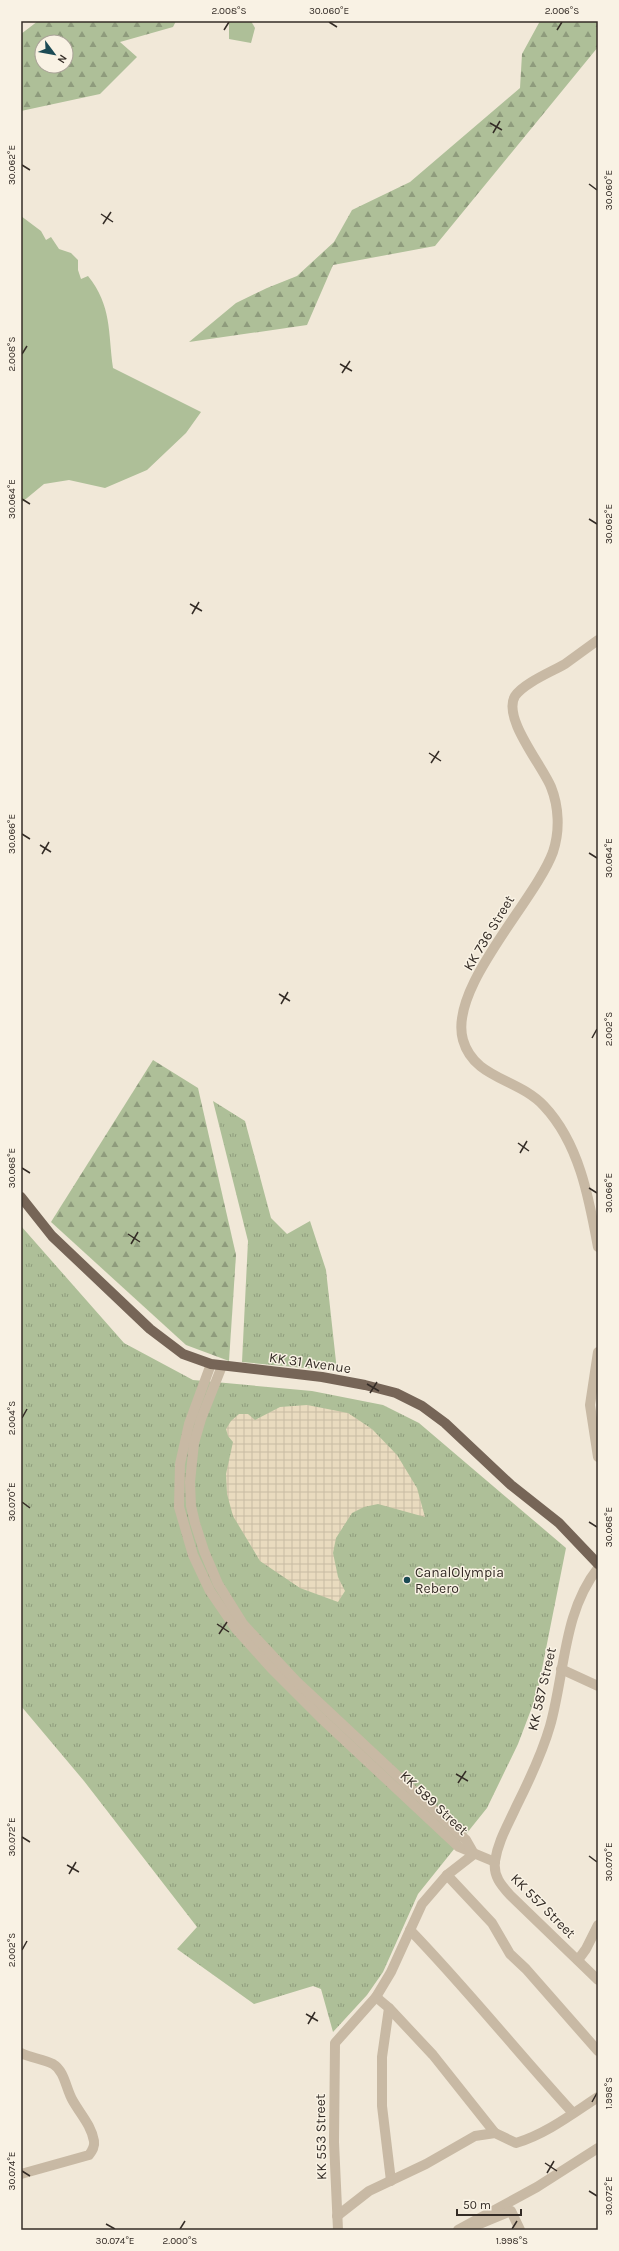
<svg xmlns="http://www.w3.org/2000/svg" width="619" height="2251" font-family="Karla,sans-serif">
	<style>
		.green { fill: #aebf98 }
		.forest { fill: url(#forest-firs); fill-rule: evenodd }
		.park { fill: url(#park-tufts) }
		.plaza { fill: url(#plaza-grid) }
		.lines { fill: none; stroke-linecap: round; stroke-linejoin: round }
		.minor { stroke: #c8b9a4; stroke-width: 10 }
		.major { stroke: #766557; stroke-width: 10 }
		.ticks { fill: none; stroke: #342c26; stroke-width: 1.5 }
		.poi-dot { fill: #1c4b55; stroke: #f9f2e4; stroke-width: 1.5 }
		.labels { text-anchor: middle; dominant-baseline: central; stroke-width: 3; stroke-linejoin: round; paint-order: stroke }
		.street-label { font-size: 14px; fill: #342c26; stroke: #f9f2e4 }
		.poi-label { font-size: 14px; fill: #342c26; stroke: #f9f2e4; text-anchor: start }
		.neatline { fill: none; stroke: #342c26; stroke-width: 1.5 }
		.ticks-label { font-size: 10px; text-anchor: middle; fill: #342c26 }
	</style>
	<defs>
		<pattern id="forest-firs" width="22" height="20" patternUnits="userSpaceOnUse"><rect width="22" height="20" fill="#aebf98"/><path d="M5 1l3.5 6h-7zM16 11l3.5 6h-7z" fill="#8e9b7c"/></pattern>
		<pattern id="park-tufts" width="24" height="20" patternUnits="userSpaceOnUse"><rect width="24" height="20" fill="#aebf98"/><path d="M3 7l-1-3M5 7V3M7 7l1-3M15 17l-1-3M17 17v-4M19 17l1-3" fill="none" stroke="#8e9b7c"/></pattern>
		<pattern id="plaza-grid" width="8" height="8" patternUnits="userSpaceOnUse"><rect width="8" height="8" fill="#e9dbbf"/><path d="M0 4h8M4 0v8" fill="none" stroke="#c8bca4"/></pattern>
	</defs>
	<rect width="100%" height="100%" fill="#f1e8d8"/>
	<g class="green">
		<path d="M229,21H251L255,28L251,43L229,39Z"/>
		<path d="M21,216L41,231L46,240L51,237L59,249L71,253L78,260V270L81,279L88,276C112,306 108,332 113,368L201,412L186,433L147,470L105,488L69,480L44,484L21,503Z"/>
	</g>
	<g class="forest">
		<path d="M38,21H176L173,27L120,42L137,57L100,94L21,111V34ZM42,42H66V66H42Z"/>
		<path d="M540,21H598V47L435,246L333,265L307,325L189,342L236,303L267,288L297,276L334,242L352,210L410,182L520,88L522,54Z"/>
		<path d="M153,1060L198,1088L236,1255L229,1361L186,1345L51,1222Z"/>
	</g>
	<g class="park">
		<path d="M213,1101L245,1121L271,1218L287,1234L310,1221L326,1270L337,1371L242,1362L248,1241Z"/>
		<path d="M21,1226L124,1343L193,1380L312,1391L383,1405L419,1423L566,1548L537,1694L518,1744L487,1808L418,1894L383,1972L367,1995L333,2032L321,1989L313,1986L254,2004L177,1949L197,1927L84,1781L21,1706Z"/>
	</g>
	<path class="plaza" d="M307,1405L348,1413L372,1429L397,1455L417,1488L425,1517L378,1504L364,1507L352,1513L336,1538L333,1553L338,1577L345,1591L338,1602L300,1588L260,1561L233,1516L227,1494L226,1474L233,1442L228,1436L226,1429L231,1421L239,1414H248L255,1420L280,1407Z"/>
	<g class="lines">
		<g class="minor">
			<path d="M598,640C587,648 576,656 565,664C551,672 524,683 515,696C502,718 542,765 551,787C559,807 560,831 553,852C535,901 448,988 463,1040C474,1079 518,1078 544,1106C579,1143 589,1198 598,1247"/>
			<path d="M598,1352L590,1405L598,1457"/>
			<path d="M211,1364L189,1424L180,1464L179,1507L193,1555L210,1591L236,1629L271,1668L321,1718L459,1847L495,1862"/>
			<path d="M222,1366L201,1419L194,1443L190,1482L191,1506L195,1523L204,1551L218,1584L243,1624L296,1681L466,1840L474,1854"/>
			<path d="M598,1568C563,1612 565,1673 550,1726C542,1754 529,1781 516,1807C508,1825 498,1841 495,1861C493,1876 501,1885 510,1895L598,1980"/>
			<path d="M561,1669L598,1686"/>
			<path d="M447,1875L492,1923L510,1954L526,1969L598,2051"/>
			<path d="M410,1930C467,1989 518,2053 573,2113"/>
			<path d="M578,1960L586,1949L598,1925"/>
			<path d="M376,1997L389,2008L382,2057V2106L391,2181"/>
			<path d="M389,2008L433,2055L495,2133"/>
			<path d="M21,2053C31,2058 43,2059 53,2064C65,2071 66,2090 73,2101C81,2115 91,2125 94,2141C95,2147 92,2151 89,2155L21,2174"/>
			<path d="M337,2216L369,2191L426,2164L475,2136L495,2133L516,2143C546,2134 572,2114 598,2097"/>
			<path d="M338,2230L334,2142L335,2043L376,1997L391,1972L422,1904L447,1875L474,1854"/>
			<path d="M458,2230L537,2187L598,2148"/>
			<path d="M474,2230L472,2227L511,2211L520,2230"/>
		</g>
		<path class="major" d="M21,1197L52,1236L150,1329L183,1354L211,1364L322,1377L365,1385L396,1393L422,1406L445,1423L511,1485L559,1523L598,1564"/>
	</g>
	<path class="ticks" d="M329,22L337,27M224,30L229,22M557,30L562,22M490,123L502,130M493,133L500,121M22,165L30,170M589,184L597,190M101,214L113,222M103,224L111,212M22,354L27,346M340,364L352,371M342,373L350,361M22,499L30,504M589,519L597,524M190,604L202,611M192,614L199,602M429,753L441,761M431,763L439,751M22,834L30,839M40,845L51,852M589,853L597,858M42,854L49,842M279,994L290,1001M281,1004L288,992M592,1038L597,1029M518,1143L529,1151M520,1153L527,1141M22,1168L30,1173M589,1188L597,1193M128,1234L140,1242M131,1244L138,1232M367,1384L379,1391M370,1393L377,1382M22,1418L27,1409M22,1502L30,1508M589,1522L597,1527M217,1624L229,1632M219,1634L227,1622M456,1774L468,1781M458,1783L466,1771M22,1837L30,1842M589,1856L597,1862M67,1865L79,1872M69,1874L76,1862M22,1950L27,1941M306,2014L318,2021M308,2024L315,2012M592,2102L597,2093M545,2163L557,2171M22,2171L30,2176M547,2173L554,2161M589,2191L597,2196M106,2224L115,2229M180,2229L185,2221M512,2229L517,2221"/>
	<circle class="poi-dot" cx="407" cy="1580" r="4"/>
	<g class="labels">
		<g class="street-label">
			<text transform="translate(489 933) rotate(-59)">KK 736 Street</text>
			<text transform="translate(310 1363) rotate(8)">KK 31 Avenue</text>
			<text transform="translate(542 1689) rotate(-77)">KK 587 Street</text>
			<text transform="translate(434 1803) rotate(43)">KK 589 Street</text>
			<text transform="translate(543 1906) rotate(45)">KK 557 Street</text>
			<text transform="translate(321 2137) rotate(-91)">KK 553 Street</text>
		</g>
		<g class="poi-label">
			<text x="415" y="1572">CanalOlympia<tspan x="415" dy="16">Rebero</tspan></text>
		</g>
	</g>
	<rect width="619" height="2251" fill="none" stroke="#f9f2e4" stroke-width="44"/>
	<g transform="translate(54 54) rotate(122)"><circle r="19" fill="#f9f2e4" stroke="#aaa398"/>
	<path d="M0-3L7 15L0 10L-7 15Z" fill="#1c4b55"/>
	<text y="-6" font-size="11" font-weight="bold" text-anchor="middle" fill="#342c26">N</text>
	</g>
	<path d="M457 2209v6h64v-6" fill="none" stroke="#342c26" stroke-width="2"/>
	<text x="463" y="2209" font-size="12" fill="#342c26" stroke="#f9f2e4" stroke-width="3" paint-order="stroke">50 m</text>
	<rect x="22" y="22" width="575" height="2207" class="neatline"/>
	<g class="ticks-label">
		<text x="229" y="14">2.008°S</text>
		<text x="329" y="14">30.060°E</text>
		<text x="562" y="14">2.006°S</text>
		<text transform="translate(11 165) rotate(-90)" y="4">30.062°E</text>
		<text transform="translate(608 190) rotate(-90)" y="4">30.060°E</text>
		<text transform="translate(11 354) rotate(-90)" y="4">2.008°S</text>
		<text transform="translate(11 499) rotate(-90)" y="4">30.064°E</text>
		<text transform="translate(608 524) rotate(-90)" y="4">30.062°E</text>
		<text transform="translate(11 834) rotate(-90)" y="4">30.066°E</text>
		<text transform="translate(608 858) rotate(-90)" y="4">30.064°E</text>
		<text transform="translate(608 1029) rotate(-90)" y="4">2.002°S</text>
		<text transform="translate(11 1168) rotate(-90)" y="4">30.068°E</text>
		<text transform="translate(608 1193) rotate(-90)" y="4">30.066°E</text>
		<text transform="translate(11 1418) rotate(-90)" y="4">2.004°S</text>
		<text transform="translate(11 1502) rotate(-90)" y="4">30.070°E</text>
		<text transform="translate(608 1527) rotate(-90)" y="4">30.068°E</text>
		<text transform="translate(11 1837) rotate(-90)" y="4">30.072°E</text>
		<text transform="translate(608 1862) rotate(-90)" y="4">30.070°E</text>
		<text transform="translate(11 1950) rotate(-90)" y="4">2.002°S</text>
		<text transform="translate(608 2093) rotate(-90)" y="4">1.998°S</text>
		<text transform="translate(11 2171) rotate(-90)" y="4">30.074°E</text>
		<text transform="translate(608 2196) rotate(-90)" y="4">30.072°E</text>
		<text x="115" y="2244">30.074°E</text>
		<text x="180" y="2244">2.000°S</text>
		<text x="512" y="2244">1.998°S</text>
	</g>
</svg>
